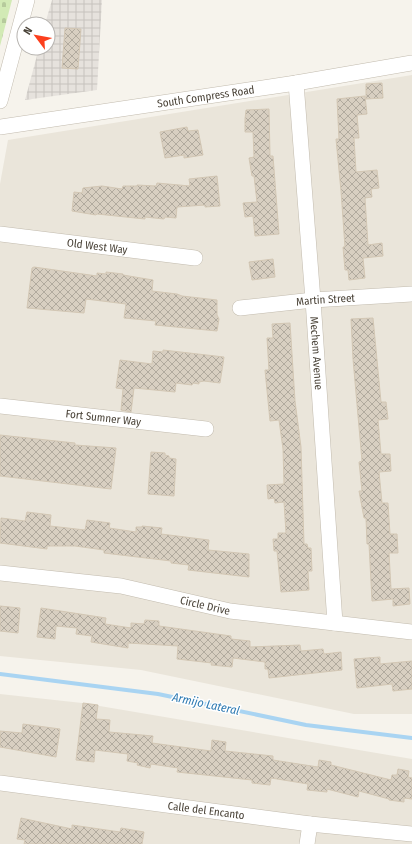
<svg xmlns="http://www.w3.org/2000/svg" width="412" height="844" font-family="'Fira Sans Condensed',sans-serif">
	<style>
		.residential { fill: #eae5da }
		.industrial { fill: url(#industrial-grid) }
		.cemetery { fill: url(#cemetery-stones) }
		.lines { fill: none; stroke-linecap: round; stroke-linejoin: round }
		.stream { stroke: #a9d4f2; stroke-width: 4 }
		.building { fill: url(#building-cross-hatch); stroke: #d3c7b4 }
		.minor-casing { stroke: #c2bbae; stroke-width: 16 }
		.minor { stroke: #fff; stroke-width: 15 }
		.labels { text-anchor: middle; dominant-baseline: central; stroke-width: 3; stroke-linejoin: round; paint-order: stroke }
		.street-label { font-size: 11px; fill: #4b4439; stroke: #fff }
		.water-label { font-size: 12px; font-style: italic; fill: #2e7ab2; stroke: #fff }
	</style>
	<defs>
		<pattern id="industrial-grid" width="8" height="8" patternUnits="userSpaceOnUse"><rect width="8" height="8" fill="#e6e2dd"/><path d="M0 4h8M4 0v8" fill="none" stroke="#c7c3be"/></pattern>
		<pattern id="cemetery-stones" width="16" height="16" patternUnits="userSpaceOnUse"><rect width="16" height="16" fill="#d2eab5"/><path d="M2 7V4a2 2 0 0 1 4 0v3zM10 15v-3a2 2 0 0 1 4 0v3z" fill="#b6ca9c"/></pattern>
		<pattern id="building-cross-hatch" width="8" height="8" patternUnits="userSpaceOnUse"><rect width="8" height="8" fill="#d8cfc1"/><path d="M0 0l8 8M0 8l8-8" fill="none" stroke="#b1aa9e"/></pattern>
	</defs>
	<rect width="100%" height="100%" fill="#f6f3ec"/>
	<g class="residential">
		<path d="M412,75V714H354L141,670L0,656V184L8,140Z"/>
		<path d="M0,694L82,703L412,759V844H0Z"/>
	</g>
	<path class="industrial" d="M52,0H102L97,90L25,100L39,48H48V24H45Z"/>
	<path class="cemetery" d="M0,0H12L0,46Z"/>
	<g class="lines">
		<path class="stream" d="M0,674L158,694L306,725L412,738"/>
	</g>
	<g class="building">
		<path d="M65,28L81,29L78,69L62,68Z"/>
		<path d="M382,83L383,98L366,99V84Z"/>
		<path d="M365,96L367,114L357,115L359,138H354L356,172L377,170L379,188L371,189L372,197L365,198L368,245L382,243L383,256L363,258L365,278L349,280L348,270H345L343,247H345L341,191L336,139H339L337,99Z"/>
		<path d="M269,109L270,156H273L279,234L255,236L253,216L245,217L243,203L257,202L254,176H252L249,158L254,157L253,132H245V119L246,110Z"/>
		<path d="M187,127L188,131L198,130L203,155L184,158V155L165,158L160,132Z"/>
		<path d="M217,176L220,206L205,207V205L177,207L176,218L165,217L164,219L145,217V219L97,214L96,215L72,211L74,192L82,193L83,188L102,186L122,189L123,186H137V185L156,186L157,183L190,186L189,179Z"/>
		<path d="M273,259L275,277L252,280L249,262Z"/>
		<path d="M34,267L97,276V273L106,274V272L123,274V275L153,280L152,291L177,294L182,296L217,300V315L219,319L217,331L155,325L156,321L124,318L126,304L86,299L84,313L27,308L32,268Z"/>
		<path d="M373,318L381,402H386L388,419L378,420L381,454H390L391,471L379,472L382,503H388L390,534H397L398,553H389L391,589L409,588L410,604L393,606V599L372,601L369,544H367L366,518H364L359,491H362L359,462L362,461L353,359L351,319Z"/>
		<path d="M290,323L295,401L301,447L304,544H307L308,548H311L312,571H308L309,590L281,592L277,551H274L273,539H278V533H286L284,502L275,503L274,498L268,499L267,485L284,484L283,449L279,420L270,421L265,370H269L267,338H273L272,324Z"/>
		<path d="M163,350L224,357L220,383L204,381L199,382V384L193,383L192,385L176,383L175,392L134,388L131,412L121,410L123,389L116,388L120,360L152,364L153,351L163,352Z"/>
		<path d="M0,435L75,443V445L116,448L111,489L0,476Z"/>
		<path d="M151,452L165,453V455L169,456V458L176,459L174,496L148,494Z"/>
		<path d="M27,512L51,515L50,526L85,530L87,520L110,523L109,528L136,532V527H142V526L162,528L161,534L209,540L208,550L249,554V577L188,570L189,565L171,563V561L104,553V550L75,546H47V549L0,543L1,518L25,521Z"/>
		<path d="M0,606L20,608L18,633L0,631Z"/>
		<path d="M41,608L106,618L105,624L131,628V623L144,624L145,620L159,621V626L231,636V639L250,641V647L300,645L301,651L323,649L324,654L341,652L342,670L269,678L268,669H265V662L233,658L232,667L211,665L212,663L177,659L178,646L128,643V648L91,642L92,636L76,634L77,628L56,626L55,639L37,637Z"/>
		<path d="M380,657V664L412,661V689L393,691L392,684L357,688L354,659Z"/>
		<path d="M83,703L98,705L96,719L110,720L109,732L153,736L152,743L211,751L212,740L226,742L225,751L273,756V760L318,767L319,760L331,762V765L391,780L392,775H397L398,769L409,771L408,777L412,778V799L404,798V802L389,800V799L359,791L358,797L327,789V792L307,790L308,784L271,778L270,785L252,783V780L177,772L178,768L151,764L150,768L137,765L138,763L127,761L128,754L95,750L94,762L76,760Z"/>
		<path d="M23,724L60,729L56,757L0,747V731L22,733Z"/>
		<path d="M21,818L72,829V825L120,832L121,828L144,832L142,844H24L25,840L17,839Z"/>
	</g>
	<g class="lines">
		<g class="minor-casing">
			<g id="minor">
				<path id="s1" d="M296,83L313,300L335,623"/>
				<path d="M0,101L27,0"/>
				<path id="s2" d="M0,127L296,83L412,63"/>
				<path id="s3" d="M0,234L195,258"/>
				<path id="s4" d="M240,308L313,300L412,294"/>
				<path id="s5" d="M0,406L206,429"/>
				<path id="s6" d="M0,573L121,586L230,611L412,632"/>
				<path id="s7" d="M0,783L310,824L412,834"/>
				<path d="M307,844L310,824"/>
			</g>
		</g>
		<use href="#minor" class="minor"/>
	</g>
	<g class="labels">
		<g class="street-label">
			<text stroke="none"><textPath href="#s2" startOffset="208">South Compress Road</textPath></text>
			<text stroke="none"><textPath href="#s3" startOffset="98">Old West Way</textPath></text>
			<text stroke="none"><textPath href="#s4" startOffset="86">Martin Street</textPath></text>
			<text stroke="none"><textPath href="#s1" startOffset="271">Mechem Avenue</textPath></text>
			<text stroke="none"><textPath href="#s5" startOffset="104">Fort Sumner Way</textPath></text>
			<text stroke="none"><textPath href="#s6" startOffset="208">Circle Drive</textPath></text>
			<text stroke="none"><textPath href="#s7" startOffset="208">Calle del Encanto</textPath></text>
		</g>
		<g class="water-label">
			<text transform="translate(206 704) rotate(12)">Armijo Lateral</text>
		</g>
	</g>
	<g transform="translate(36 36) rotate(302)"><circle r="19" fill="#ffffff" stroke="#b7b4b0"/>
	<path d="M0-3L7 15L0 10L-7 15Z" fill="#fc3f1d"/>
	<text y="-6" font-size="11" font-weight="bold" text-anchor="middle" fill="#4b4439">N</text>
	</g>
</svg>
